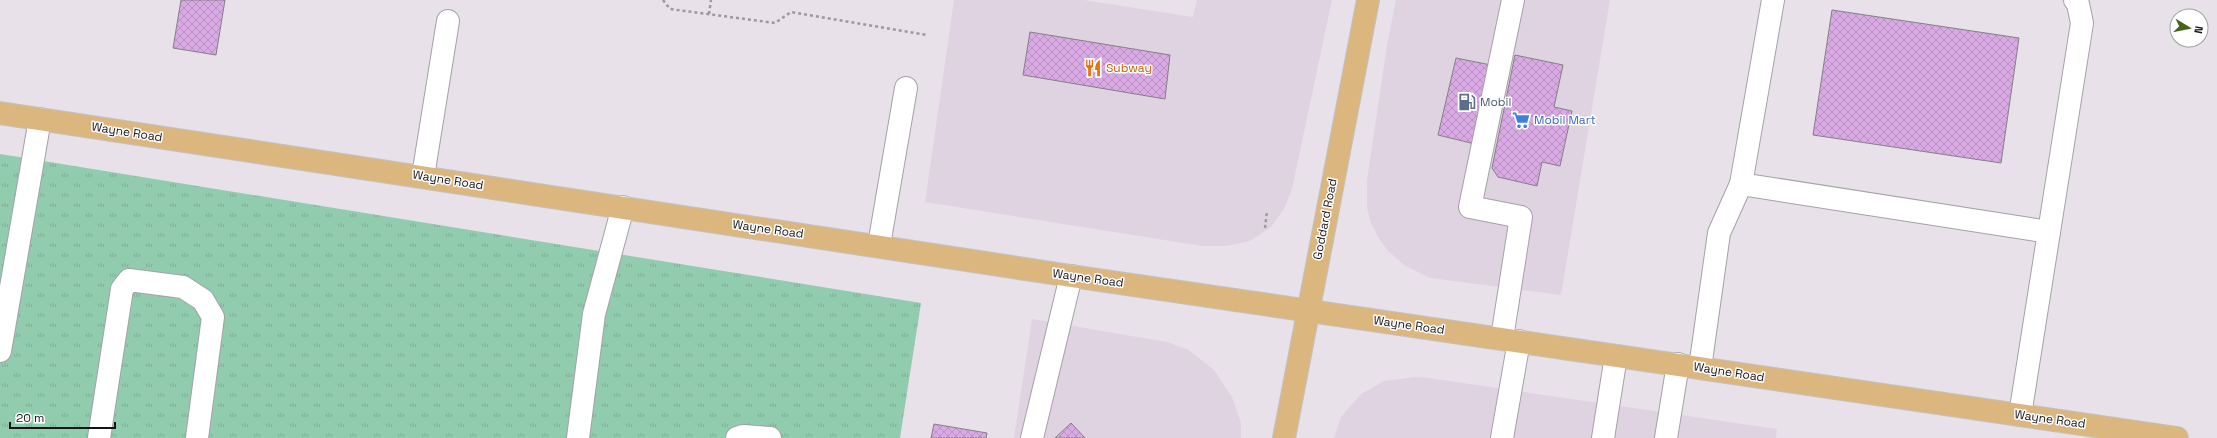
<svg xmlns="http://www.w3.org/2000/svg" width="2217" height="438" font-family="'Space Grotesk',sans-serif">
	<style>
		.built { fill: #dfd3e2 }
		.grass { fill: url(#grass-tufts) }
		.building { fill: url(#building-cross-hatch); stroke: #857f87 }
		.lines { fill: none; stroke-linecap: round; stroke-linejoin: round }
		.minor-casing { stroke: #a6a0a8; stroke-width: 24 }
		.major-casing { stroke: #c2c2c2; stroke-width: 24 }
		.path { stroke: #9d989f; stroke-width: 2.5; stroke-dasharray: 3 3; stroke-linecap: butt }
		.minor { stroke: #fff; stroke-width: 22 }
		.major { stroke: #dbb77f; stroke-width: 22 }
		.labels { text-anchor: middle; dominant-baseline: central; stroke-width: 3; stroke-linejoin: round; paint-order: stroke }
		.food-label { font-size: 12px; fill: #c56008; stroke: #fff; text-anchor: start }
		.service-label { font-size: 12px; fill: #4e5e75; stroke: #fff; text-anchor: start }
		.shop-label { font-size: 12px; fill: #366cbe; stroke: #fff; text-anchor: start }
		.street-label { font-size: 12px; fill: #151316; stroke: #fff }
	</style>
	<defs>
		<pattern id="grass-tufts" width="24" height="20" patternUnits="userSpaceOnUse"><rect width="24" height="20" fill="#92ccae"/><path d="M3 7l-1-3M5 7V3M7 7l1-3M15 17l-1-3M17 17v-4M19 17l1-3" fill="none" stroke="#7dae95"/></pattern>
		<pattern id="building-cross-hatch" width="8" height="8" patternUnits="userSpaceOnUse"><rect width="8" height="8" fill="#d9a9e4"/><path d="M0 0l8 8M0 8l8-8" fill="none" stroke="#b991c3"/></pattern>
	</defs>
	<rect width="100%" height="100%" fill="#e8e1ea"/>
	<g class="built">
		<path d="M954,0H1084L1193,17L1197,0H1332L1292,189L1284,209L1271,227L1250,241L1227,246H1202L925,202Z"/>
		<path d="M1396,0H1610L1561,295L1430,278L1404,265L1387,250L1378,237L1371,223L1367,208V180L1387,45Z"/>
		<path d="M1032,319L1167,342L1189,350L1214,370L1232,397L1241,423V438H1014Z"/>
		<path d="M1415,377L1429,378L1777,429L1776,438H1334L1341,417L1361,394L1384,381Z"/>
	</g>
	<path class="grass" d="M0,154L921,303L900,438H0Z"/>
	<g class="building">
		<path d="M181,0H225L216,55L173,48Z"/>
		<path d="M1832,10L2019,38L2001,163L1813,135Z"/>
		<path d="M1030,32L1170,55L1165,99L1023,75Z"/>
		<path d="M1515,55L1563,65L1554,107L1572,111L1560,166L1542,162L1537,186L1498,177L1492,168Z"/>
		<path d="M1456,58L1496,66L1479,145L1438,135Z"/>
		<path d="M1071,423L1085,438H1055Z"/>
		<path d="M934,424L987,433L986,438H931Z"/>
	</g>
	<g class="lines">
		<g class="minor-casing">
			<g id="minor">
				<path d="M423,176L448,21"/>
				<path d="M1741,184L2049,232L2020,415"/>
				<path d="M2049,232L2082,23L2078,4L2075,0"/>
				<path d="M879,245L906,88"/>
				<path d="M1502,338L1521,217L1470,207L1513,0"/>
				<path d="M0,351L40,119"/>
				<path d="M1700,368L1719,233L1741,184L1773,0"/>
				<path d="M99,438L122,289L129,280L183,287L203,300L213,317L197,438"/>
				<path d="M578,438L594,314L623,207"/>
				<path d="M737,438L743,436L770,438"/>
				<path d="M1032,438L1071,276"/>
				<path d="M1502,438L1519,341"/>
				<path d="M1603,438L1616,356"/>
				<path d="M1666,438L1678,364"/>
			</g>
		</g>
		<g class="major-casing">
			<g id="major">
				<path d="M0,113L1071,276L2177,438"/>
				<path d="M1284,438L1368,0"/>
			</g>
		</g>
		<g class="path">
			<path d="M663,0L670,9L775,23L791,12L927,35"/>
			<path d="M709,14L711,0"/>
			<path d="M1265,228L1267,211"/>
		</g>
		<use href="#minor" class="minor"/>
		<use href="#major" class="major"/>
	</g>
	<defs>
		<g id="restaurant-bare" transform="scale(1.38)"><path d="M-5-6h1v4h1v-4h1v4h1v-4h1v5L-1.5 .5V6h-2V.5L-5-1ZM5-6V6H3V1.5H1.5Q1.5-4 5-6Z" fill="#e8710a" stroke="#fff" stroke-width="2.5" paint-order="stroke"/></g>
		<g id="fuel-bare" transform="scale(1.38)"><path d="M-5.5-6h7V0h2V4h1.3V-2.5L3-4.5l.8-.8L6-3V5H2.5V1h-1V6h-7ZM-4.2-4.7v3.2H.2V-4.7Z" fill="#5c6f8a" stroke="#fff" stroke-width="2.5" paint-order="stroke"/></g>
		<g id="supermarket-bare" transform="scale(1.38)"><path d="M-6-5.5h2.5l.6 2H6L4.5 2H-2.5L-4.4-4H-6ZM-1.5 3.2a1.3 1.3 0 1 0 .1 0ZM3 3.2a1.3 1.3 0 1 0 .1 0Z" fill="#3f7fe0" stroke="#fff" stroke-width="2.5" paint-order="stroke"/></g>
	</defs>
	<g fill-rule="evenodd">
		<use href="#restaurant-bare" x="1093" y="68"/>
		<use href="#fuel-bare" x="1467" y="102"/>
		<use href="#supermarket-bare" x="1521" y="120"/>
	</g>
	<g class="labels">
		<g class="food-label">
			<text x="1106" y="68">Subway</text>
		</g>
		<g class="service-label">
			<text x="1480" y="102">Mobil</text>
		</g>
		<g class="shop-label">
			<text x="1534" y="120">Mobil Mart</text>
		</g>
		<g class="street-label">
			<text transform="translate(127 132) rotate(9)">Wayne Road</text>
			<text transform="translate(448 180) rotate(9)">Wayne Road</text>
			<text transform="translate(1325 219) rotate(-79)">Goddard Road</text>
			<text transform="translate(768 229) rotate(8)">Wayne Road</text>
			<text transform="translate(1088 278) rotate(8)">Wayne Road</text>
			<text transform="translate(1409 325) rotate(8)">Wayne Road</text>
			<text transform="translate(1729 372) rotate(9)">Wayne Road</text>
			<text transform="translate(2050 419) rotate(8)">Wayne Road</text>
		</g>
	</g>
	<g transform="translate(2189 28) rotate(100)"><circle r="19" fill="#ffffff" stroke="#a1a1a2"/>
	<path d="M0-3L7 15L0 10L-7 15Z" fill="#466417"/>
	<text y="-6" font-size="11" font-weight="bold" text-anchor="middle" fill="#151316">N</text>
	</g>
	<path d="M10 422v6h105v-6" fill="none" stroke="#151316" stroke-width="2"/>
	<text x="16" y="422" font-size="12" fill="#151316" stroke="#ffffff" stroke-width="3" paint-order="stroke">20 m</text>
</svg>
